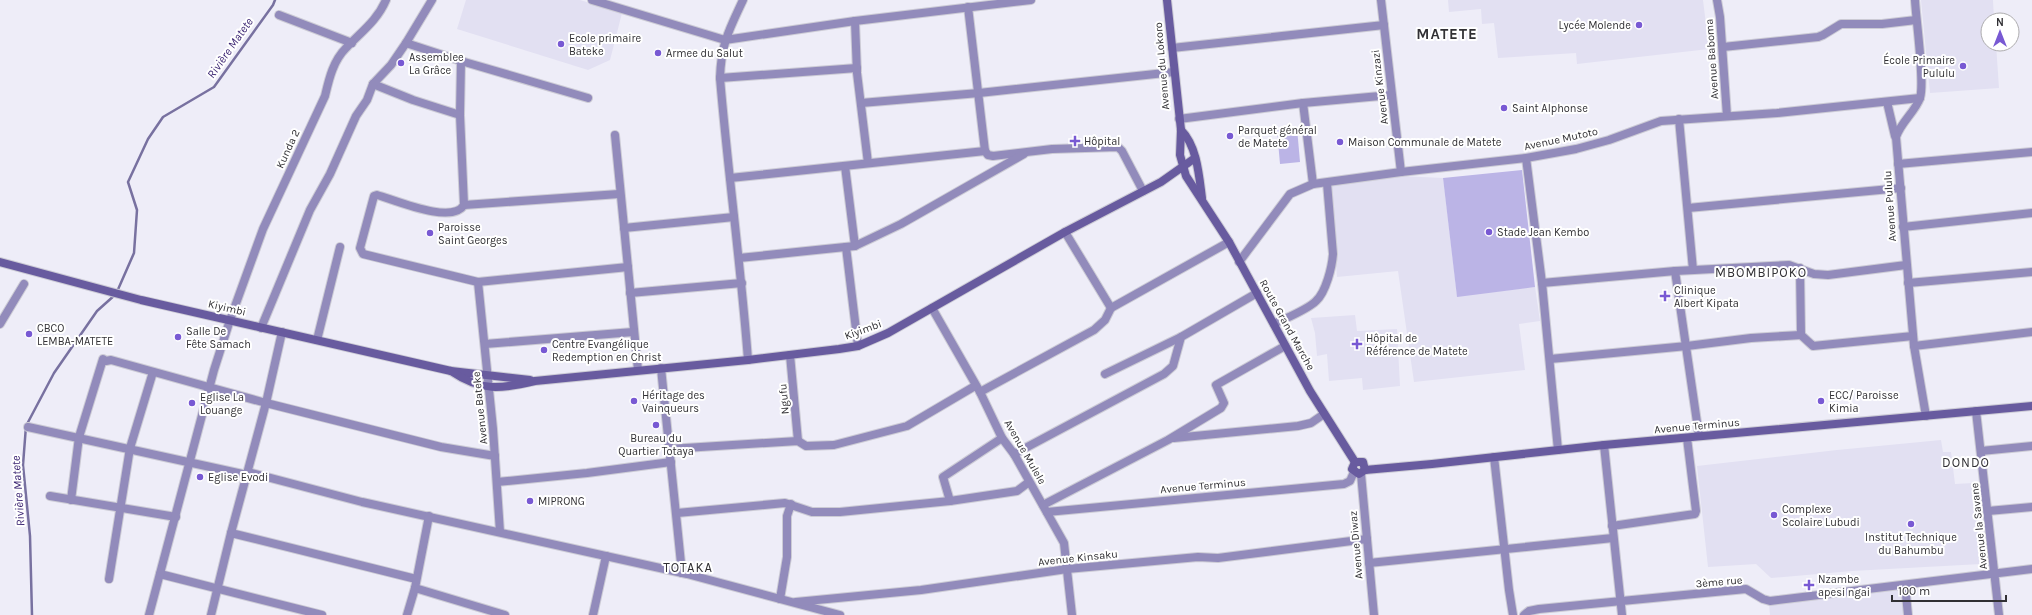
<svg xmlns="http://www.w3.org/2000/svg" width="2032" height="615" font-family="Karla,sans-serif">
	<style>
		.built { fill: #e2e0f2 }
		.green { fill: #bbb4e6 }
		.lines { fill: none; stroke-linecap: round; stroke-linejoin: round }
		.stream { stroke: #7871a0; stroke-width: 2.5 }
		.street-casing { stroke: #cccbd5; stroke-width: 10 }
		.secondary-casing { stroke: #cccbd5; stroke-width: 10 }
		.street { stroke: #928bbb; stroke-width: 8 }
		.secondary { stroke: #685b9f; stroke-width: 8 }
		.poi-dot { fill: #7859d3; stroke: #fff; stroke-width: 1.5 }
		.labels { text-anchor: middle; dominant-baseline: central; stroke-width: 4; stroke-linejoin: round; paint-order: stroke }
		.poi-label { font-size: 11px; fill: #313034; stroke: #fff; text-anchor: start }
		.street-label { font-size: 11px; fill: #313034; stroke: #fff }
		.water-label { font-size: 12px; font-style: italic; fill: #3b2572; stroke: #fff }
		.quarter-label { font-size: 13px; letter-spacing: 1px; fill: #313034; stroke: #fff }
		.district-label { font-size: 15px; font-weight: bold; letter-spacing: 1px; fill: #313034; stroke: #fff }
	</style>
	<rect width="100%" height="100%" fill="#eeedf8"/>
	<g class="built">
		<path d="M466,0H580L622,13L610,60L588,70L457,29Z"/>
		<path d="M1443,0H1703L1709,49L1577,64L1576,53L1498,58L1494,23L1482,24L1481,9L1449,12L1448,0Z"/>
		<path d="M1921,0H1993L1994,20H1988V44H1996L1999,88L1930,93Z"/>
		<path d="M1400,176L1443,178L1457,296L1535,287L1540,321L1519,324L1525,370L1414,382L1398,271L1337,277L1329,185Z"/>
		<path d="M1355,315L1357,331L1397,329L1400,386L1363,390L1362,378L1329,381L1327,354L1317,356L1315,333L1311,318Z"/>
		<path d="M1941,440L1943,452H1951L1955,484L1973,483L1981,564L1852,571L1771,578L1756,564L1708,567L1697,466L1837,450Z"/>
		<path d="M1903,588L1905,615H1770L1769,604Z"/>
	</g>
	<g class="green">
		<path d="M1297,128L1300,162L1280,164L1277,130Z"/>
		<path d="M1522,170L1535,287L1457,297L1443,178Z"/>
	</g>
	<g class="lines">
		<path class="stream" d="M32,615L30,536L23,465L26,426L54,373L97,311L116,294L134,253L137,210L128,182L148,139L163,117L214,87L273,5L275,0"/>
		<g class="street-casing">
			<g id="street">
				<path d="M592,0L725,40L855,21L1031,0"/>
				<path d="M743,0C729,30 721,44 720,78C728,173 741,266 748,360"/>
				<path d="M1381,0L1401,172"/>
				<path d="M1717,0L1720,17L1727,116"/>
				<path d="M1915,0C1916,20 1925,82 1920,98C1915,112 1901,122 1896,137L1914,346L1926,416"/>
				<path d="M968,7L985,151"/>
				<path d="M279,15L352,43"/>
				<path d="M855,21L857,73L868,163"/>
				<path d="M406,43L461,61L588,98"/>
				<path d="M1723,47L1818,37L1823,35L1841,24H1882L1916,20"/>
				<path d="M1172,48L1384,25"/>
				<path d="M461,61L460,115L464,205C452,225 395,200 377,195L374,196L360,248L363,254L478,282L628,267"/>
				<path d="M720,78L857,68"/>
				<path d="M373,84L413,100L460,115"/>
				<path d="M1887,102L1895,136"/>
				<path d="M861,103L979,93L1174,72"/>
				<path d="M1303,103L1313,184"/>
				<path d="M1179,119L1303,103L1391,95"/>
				<path d="M1679,119L1693,270"/>
				<path d="M615,135L638,370"/>
				<path d="M1526,158L1542,283L1558,450"/>
				<path d="M1898,164L2032,152"/>
				<path d="M845,166L855,246"/>
				<path d="M730,178L985,151L988,155L993,156L1052,149L1118,147L1122,151L1143,191"/>
				<path d="M464,205L619,194"/>
				<path d="M1688,208L1901,188"/>
				<path d="M1903,227L2032,213"/>
				<path d="M624,228L734,217"/>
				<path d="M1065,232L1111,308"/>
				<path d="M846,247L858,346"/>
				<path d="M739,258L855,246L901,224L1024,154"/>
				<path d="M1239,262L1290,194L1313,184L1401,172L1526,158L1576,149L1609,140L1661,121L1777,113L1920,98"/>
				<path d="M1800,268L1801,335L1813,346L1913,336"/>
				<path d="M1675,271L1699,436"/>
				<path d="M478,282L493,429L500,532"/>
				<path d="M1542,283L1675,271L1789,265L1814,274L1828,275L1906,265"/>
				<path d="M1908,283L2032,272"/>
				<path d="M630,293L742,283"/>
				<path d="M932,308L980,392L1002,438L1014,454L1064,543L1072,615"/>
				<path d="M0,324L24,284"/>
				<path d="M1274,324C1286,318 1307,310 1316,301C1326,292 1332,267 1333,254L1327,183"/>
				<path d="M261,328L310,210L330,174L356,116L367,100L373,84L391,65L406,43L432,0"/>
				<path d="M317,340L340,247"/>
				<path d="M485,344L633,332"/>
				<path d="M1914,346L2032,332"/>
				<path d="M790,355L798,441"/>
				<path d="M1550,359L1687,346L1751,338L1801,335"/>
				<path d="M661,368L682,573"/>
				<path d="M1105,374L1181,337"/>
				<path d="M980,392L1094,330L1105,320L1111,308L1229,242"/>
				<path d="M1976,411L1999,615"/>
				<path d="M28,427L247,475"/>
				<path d="M1174,438L1298,426L1311,423L1324,414"/>
				<path d="M1604,445L1622,615"/>
				<path d="M669,449L798,441L806,446L834,445L907,426L975,386"/>
				<path d="M1981,451L2032,446"/>
				<path d="M1014,454L1164,374L1173,366L1181,337L1257,293"/>
				<path d="M1494,457L1509,590L1513,615"/>
				<path d="M248,472L362,502L687,574L840,615"/>
				<path d="M1361,474L1374,615"/>
				<path d="M497,482L587,473L671,462"/>
				<path d="M50,496L176,517"/>
				<path d="M71,500L79,437L103,359L106,361L111,360L266,403L441,447L495,456"/>
				<path d="M950,501L943,477L1002,438"/>
				<path d="M1043,505L1168,440L1221,408L1224,403L1216,385L1285,346"/>
				<path d="M1988,511L2032,507"/>
				<path d="M1047,512L1344,484L1350,481L1354,472"/>
				<path d="M677,513L785,503L812,512H840L950,501L1017,491L1029,482"/>
				<path d="M1612,526L1695,514L1696,511L1687,438"/>
				<path d="M231,533L416,579"/>
				<path d="M1369,563L1613,538"/>
				<path d="M160,574L322,615"/>
				<path d="M109,579L130,448L153,372"/>
				<path d="M1905,585L1908,615"/>
				<path d="M415,588L505,615"/>
				<path d="M780,599L787,557V516L791,504"/>
				<path d="M796,602L921,590L1067,569L1198,557L1218,558L1367,539"/>
				<path d="M149,615L214,370L230,320L263,229L325,96C329,79 333,61 346,48C361,32 377,21 386,0"/>
				<path d="M211,615L231,533L266,403L282,332"/>
				<path d="M407,615L415,588L429,516"/>
				<path d="M593,615L606,556"/>
				<path d="M1524,615L1529,611L1539,609L1746,589L1763,599L1770,601L2032,569"/>
			</g>
		</g>
		<g class="secondary-casing">
			<g id="secondary">
				<path d="M1167,0L1181,130L1180,155L1186,176L1229,242L1310,391L1355,462"/>
				<path d="M1181,130C1197,146 1199,175 1202,198"/>
				<path d="M0,262L141,300L451,371L530,380"/>
				<path d="M451,371C482,392 501,389 535,381L748,360L839,349L858,346L888,333L1065,232L1161,182L1195,158"/>
				<path d="M1355,462L1352,469L1359,474L1365,470L1432,464L1604,445L2032,406"/>
				<path d="M1355,462H1363L1365,470"/>
			</g>
		</g>
		<use href="#street" class="street"/>
		<use href="#secondary" class="secondary"/>
	</g>
	<g class="poi-dot">
		<circle cx="1639" cy="25" r="4"/>
		<circle cx="561" cy="44" r="4"/>
		<circle cx="658" cy="53" r="4"/>
		<circle cx="401" cy="63" r="4"/>
		<circle cx="1963" cy="66" r="4"/>
		<circle cx="1504" cy="108" r="4"/>
		<circle cx="1230" cy="136" r="4"/>
		<path d="M1073 135h4v4h4v4h-4v4h-4v-4h-4v-4h4z"/>
		<circle cx="1340" cy="142" r="4"/>
		<circle cx="1489" cy="232" r="4"/>
		<circle cx="430" cy="233" r="4"/>
		<path d="M1663 290h4v4h4v4h-4v4h-4v-4h-4v-4h4z"/>
		<circle cx="29" cy="334" r="4"/>
		<circle cx="178" cy="337" r="4"/>
		<path d="M1355 338h4v4h4v4h-4v4h-4v-4h-4v-4h4z"/>
		<circle cx="544" cy="350" r="4"/>
		<circle cx="634" cy="401" r="4"/>
		<circle cx="1821" cy="401" r="4"/>
		<circle cx="192" cy="403" r="4"/>
		<circle cx="656" cy="425" r="4"/>
		<circle cx="200" cy="477" r="4"/>
		<circle cx="530" cy="501" r="4"/>
		<circle cx="1774" cy="515" r="4"/>
		<circle cx="1911" cy="524" r="4"/>
		<path d="M1807 579h4v4h4v4h-4v4h-4v-4h-4v-4h4z"/>
	</g>
	<g class="labels">
		<g class="poi-label">
			<text x="1631" y="25" text-anchor="end">Lycée Molende</text>
			<text x="569" y="38">Ecole primaire<tspan x="569" dy="13">Bateke</tspan></text>
			<text x="666" y="53">Armee du Salut</text>
			<text x="409" y="57">Assemblee<tspan x="409" dy="13">La Grâce</tspan></text>
			<text x="1955" y="60" text-anchor="end">École Primaire<tspan x="1955" dy="13">Pululu</tspan></text>
			<text x="1512" y="108">Saint Alphonse</text>
			<text x="1238" y="130">Parquet général<tspan x="1238" dy="13">de Matete</tspan></text>
			<text x="1084" y="141">Hôpital</text>
			<text x="1348" y="142">Maison Communale de Matete</text>
			<text x="438" y="227">Paroisse<tspan x="438" dy="13">Saint Georges</tspan></text>
			<text x="1497" y="232">Stade Jean Kembo</text>
			<text x="1674" y="290">Clinique<tspan x="1674" dy="13">Albert Kipata</tspan></text>
			<text x="37" y="328">CBCO<tspan x="37" dy="13">LEMBA-MATETE</tspan></text>
			<text x="186" y="331">Salle De<tspan x="186" dy="13">Fête Samach</tspan></text>
			<text x="1366" y="338">Hôpital de<tspan x="1366" dy="13">Référence de Matete</tspan></text>
			<text x="552" y="344">Centre Evangélique<tspan x="552" dy="13">Redemption en Christ</tspan></text>
			<text x="642" y="395">Héritage des<tspan x="642" dy="13">Vainqueurs</tspan></text>
			<text x="1829" y="395">ECC/ Paroisse<tspan x="1829" dy="13">Kimia</tspan></text>
			<text x="200" y="397">Eglise La<tspan x="200" dy="13">Louange</tspan></text>
			<text x="656" y="438" text-anchor="middle">Bureau du<tspan x="656" dy="13">Quartier Totaya</tspan></text>
			<text x="208" y="477">Eglise Evodi</text>
			<text x="538" y="501">MIPRONG</text>
			<text x="1782" y="509">Complexe<tspan x="1782" dy="13">Scolaire Lubudi</tspan></text>
			<text x="1911" y="537" text-anchor="middle">Institut Technique<tspan x="1911" dy="13">du Bahumbu</tspan></text>
			<text x="1818" y="579">Nzambe<tspan x="1818" dy="13">apesi ngai</tspan></text>
		</g>
		<g class="street-label">
			<text transform="translate(1712 59) rotate(-94)">Avenue Baboma</text>
			<text transform="translate(1162 66) rotate(-95)">Avenue du Lokoro</text>
			<text transform="translate(1380 87) rotate(-97)">Avenue Kinzazi</text>
			<text transform="translate(1561 139) rotate(-12)">Avenue Mutoto</text>
			<text transform="translate(288 149) rotate(-65)">Kunda 2</text>
			<text transform="translate(1890 206) rotate(-94)">Avenue Pululu</text>
			<text transform="translate(227 308) rotate(13)">Kiyimbi</text>
			<text transform="translate(1287 325) rotate(61)">Route Grand Marche</text>
			<text transform="translate(863 330) rotate(-20)">Kiyimbi</text>
			<text transform="translate(784 399) rotate(-95)">Ngufu</text>
			<text transform="translate(480 408) rotate(-96)">Avenue Bateke</text>
			<text transform="translate(1697 426) rotate(-5)">Avenue Terminus</text>
			<text transform="translate(1025 452) rotate(60)">Avenue Mulele</text>
			<text transform="translate(1203 486) rotate(-5)">Avenue Terminus</text>
			<text transform="translate(1979 526) rotate(-96)">Avenue la Savane</text>
			<text transform="translate(1356 545) rotate(-95)">Avenue Diwaz</text>
			<text transform="translate(1078 558) rotate(-6)">Avenue Kinsaku</text>
			<text transform="translate(1719 582) rotate(-5)">3ème rue</text>
		</g>
		<g class="water-label">
			<text transform="translate(230 48) rotate(-55)">Rivière Matete</text>
			<text transform="translate(18 491) rotate(-94)">Rivière Matete</text>
		</g>
		<g class="quarter-label">
			<text x="1761" y="272">MBOMBIPOKO</text>
			<text x="1966" y="462">DONDO</text>
			<text x="688" y="567">TOTAKA</text>
		</g>
		<g class="district-label">
			<text x="1447" y="34">MATETE</text>
		</g>
	</g>
	<g transform="translate(2000 32)"><circle r="19" fill="#ffffff" stroke="#adacae"/>
	<path d="M0-3L7 15L0 10L-7 15Z" fill="#7859d3"/>
	<text y="-6" font-size="11" font-weight="bold" text-anchor="middle" fill="#313034">N</text>
	</g>
	<path d="M1892 595v6h114v-6" fill="none" stroke="#313034" stroke-width="2"/>
	<text x="1898" y="595" font-size="12" fill="#313034" stroke="#ffffff" stroke-width="3" paint-order="stroke">100 m</text>
</svg>
